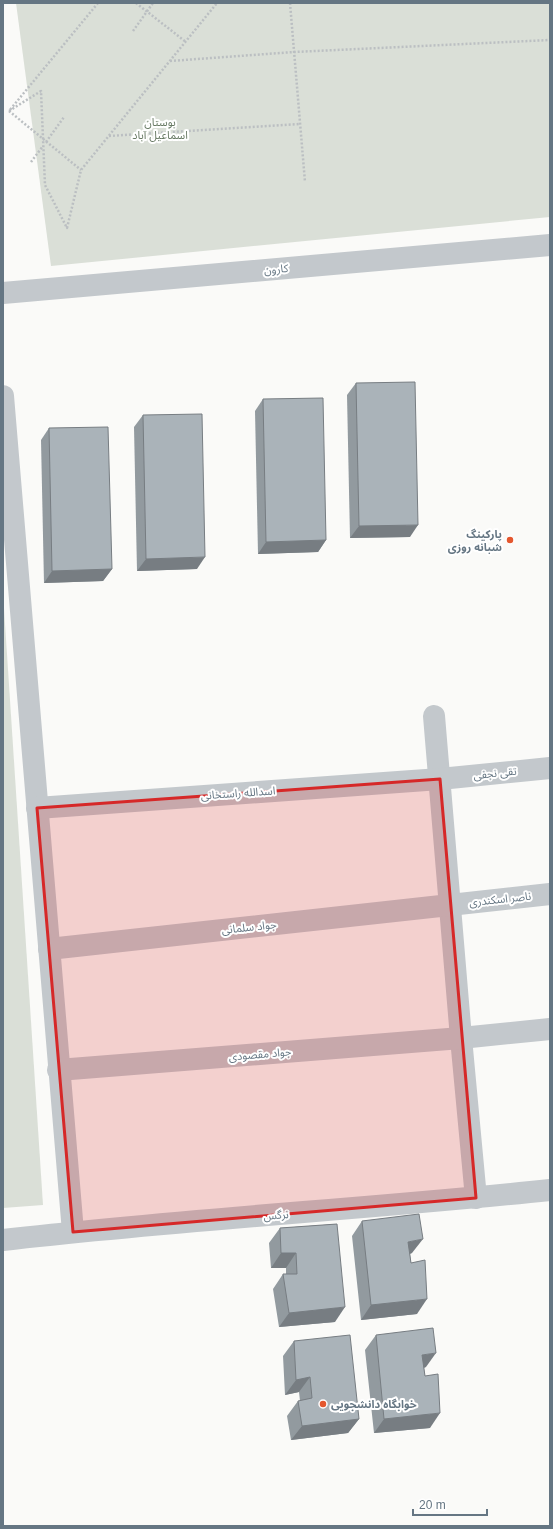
<svg xmlns="http://www.w3.org/2000/svg" width="553" height="1529" font-family="Helvetica,'Noto Sans Arabic',sans-serif">
	<style>
		.green { fill: #dadfd7 }
		.lines { fill: none; stroke-linecap: round; stroke-linejoin: round }
		.path { stroke: #bbbfc2; stroke-width: 2.5; stroke-dasharray: 2 2; stroke-linecap: butt }
		.minor { stroke: #c3c8cc; stroke-width: 22 }
		.wall { fill: #929a9f }
		.shaded-wall { fill: #777d82 }
		.building { fill: #aab3b9; stroke: #777d82 }
		.marked { fill: #d62828; fill-opacity: 0.2; stroke: #d62828; stroke-width: 3; stroke-linejoin: round }
		.poi-dot { fill: #e4572e; stroke: #fff; stroke-width: 1.5 }
		.labels { text-anchor: middle; dominant-baseline: central; stroke-width: 4; stroke-linejoin: round; paint-order: stroke }
		.park-label { font-size: 11px; fill: #687a64; stroke: #fff }
		.street-label { font-size: 11px; fill: #657683; stroke: #fff }
		.poi-label { font-size: 11px; font-weight: bold; fill: #657683; stroke: #fff; text-anchor: end }
	</style>
	<rect width="100%" height="100%" fill="#fafaf8"/>
	<g class="green">
		<path d="M16,3H550V217L51,266Z"/>
		<path d="M3,593L43,1205L3,1208Z"/>
	</g>
	<g class="lines">
		<g class="path">
			<path d="M98,3L9,111L41,91L45,185L67,228L81,170L217,3"/>
			<path d="M136,3L186,42"/>
			<path d="M290,3L305,182"/>
			<path d="M133,31L153,3"/>
			<path d="M170,61L294,52L550,40"/>
			<path d="M9,111L81,170"/>
			<path d="M109,136L300,124"/>
			<path d="M46,142L64,117"/>
			<path d="M31,162L43,146"/>
		</g>
		<g class="minor">
			<path d="M3,293L550,245"/>
			<path d="M3,396L73,1232"/>
			<path d="M434,716L461,1038L476,1198"/>
			<path d="M37,808L440,779L550,768"/>
			<path d="M49,949L550,894"/>
			<path d="M58,1070L461,1038L550,1029"/>
			<path d="M3,1240C185,1219 368,1209 550,1190"/>
		</g>
	</g>
	<g class="wall">
		<path d="M356,383L410,537L350,538L347,395Z"/>
		<path d="M263,399L326,540L318,552L258,554L255,411Z"/>
		<path d="M143,415L197,569L137,571L134,427Z"/>
		<path d="M49,428L112,569L103,581L44,583L41,440Z"/>
		<path d="M362,1221L412,1253L410,1254L417,1314L361,1320L352,1236Z"/>
		<path d="M337,1224L335,1322L279,1327L273,1289L283,1274H286V1268H271L269,1243L280,1228Z"/>
		<path d="M376,1335L426,1367L424,1368L430,1428L374,1433L365,1350Z"/>
		<path d="M294,1341L359,1419L348,1433L291,1440L287,1416L298,1401H300L299,1392L285,1395L283,1356Z"/>
	</g>
	<g class="shaded-wall">
		<path d="M418,525L410,537L350,538L359,526Z"/>
		<path d="M326,540L318,552L258,554L266,542Z"/>
		<path d="M205,557L197,569L137,571L146,559Z"/>
		<path d="M112,569L103,581L44,583L52,571Z"/>
		<path d="M423,1239L412,1253L398,1257L408,1242Z"/>
		<path d="M281,1253H296L286,1268H271Z"/>
		<path d="M427,1299L417,1314L361,1320L371,1305Z"/>
		<path d="M345,1307L335,1322L279,1327L289,1313Z"/>
		<path d="M436,1353L426,1367L412,1370L422,1355Z"/>
		<path d="M310,1377L299,1392L285,1395L296,1380Z"/>
		<path d="M440,1413L430,1428L374,1433L384,1419Z"/>
		<path d="M359,1419L348,1433L291,1440L302,1426Z"/>
	</g>
	<g class="building">
		<path d="M415,382L418,525L359,526L356,383Z"/>
		<path d="M323,398L326,540L266,542L263,399Z"/>
		<path d="M202,414L205,557L146,559L143,415Z"/>
		<path d="M108,427L112,569L52,571L49,428Z"/>
		<path d="M419,1214L423,1239L408,1242L411,1263L425,1260L427,1299L371,1305L362,1221Z"/>
		<path d="M337,1224L345,1307L289,1313L283,1274H297L296,1253H281L280,1228Z"/>
		<path d="M433,1328L436,1353L422,1355L425,1376L438,1374L440,1413L384,1419L376,1335Z"/>
		<path d="M350,1335L359,1419L302,1426L298,1401L312,1398L310,1377L296,1380L294,1341Z"/>
	</g>
	<path class="marked" d="M440,779L476,1198L73,1232L37,808Z"/>
	<g class="poi-dot">
		<circle cx="510" cy="540" r="4"/>
		<circle cx="323" cy="1404" r="4"/>
	</g>
	<g class="labels">
		<g class="park-label">
			<text x="160" y="122">بوستان<tspan x="160" dy="13">اسماعیل آباد</tspan></text>
		</g>
		<g class="street-label">
			<text transform="translate(276 269) rotate(-5)">کارون</text>
			<text transform="translate(495 773) rotate(-6)">تقی نجفی</text>
			<text transform="translate(238 793) rotate(-4)">اسدالله راستخانی</text>
			<text transform="translate(500 899) rotate(-6)">ناصر اسکندری</text>
			<text transform="translate(249 927) rotate(-6)">جواد سلمانی</text>
			<text transform="translate(260 1054) rotate(-5)">جواد مقصودی</text>
			<text transform="translate(276 1215) rotate(-5)">نرگس</text>
		</g>
		<g class="poi-label">
			<text x="502" y="534">پارکینگ<tspan x="502" dy="13">شبانه روزی</tspan></text>
			<text x="331" y="1404" text-anchor="start">خوابگاه دانشجویی</text>
		</g>
	</g>
	<rect width="553" height="1529" fill="none" stroke="#657683" stroke-width="8"/>
	<path d="M413 1509v6h74v-6" fill="none" stroke="#657683" stroke-width="2"/>
	<text x="419" y="1509" font-size="12" fill="#657683" stroke="#ffffff" stroke-width="3" paint-order="stroke">20 m</text>
</svg>
